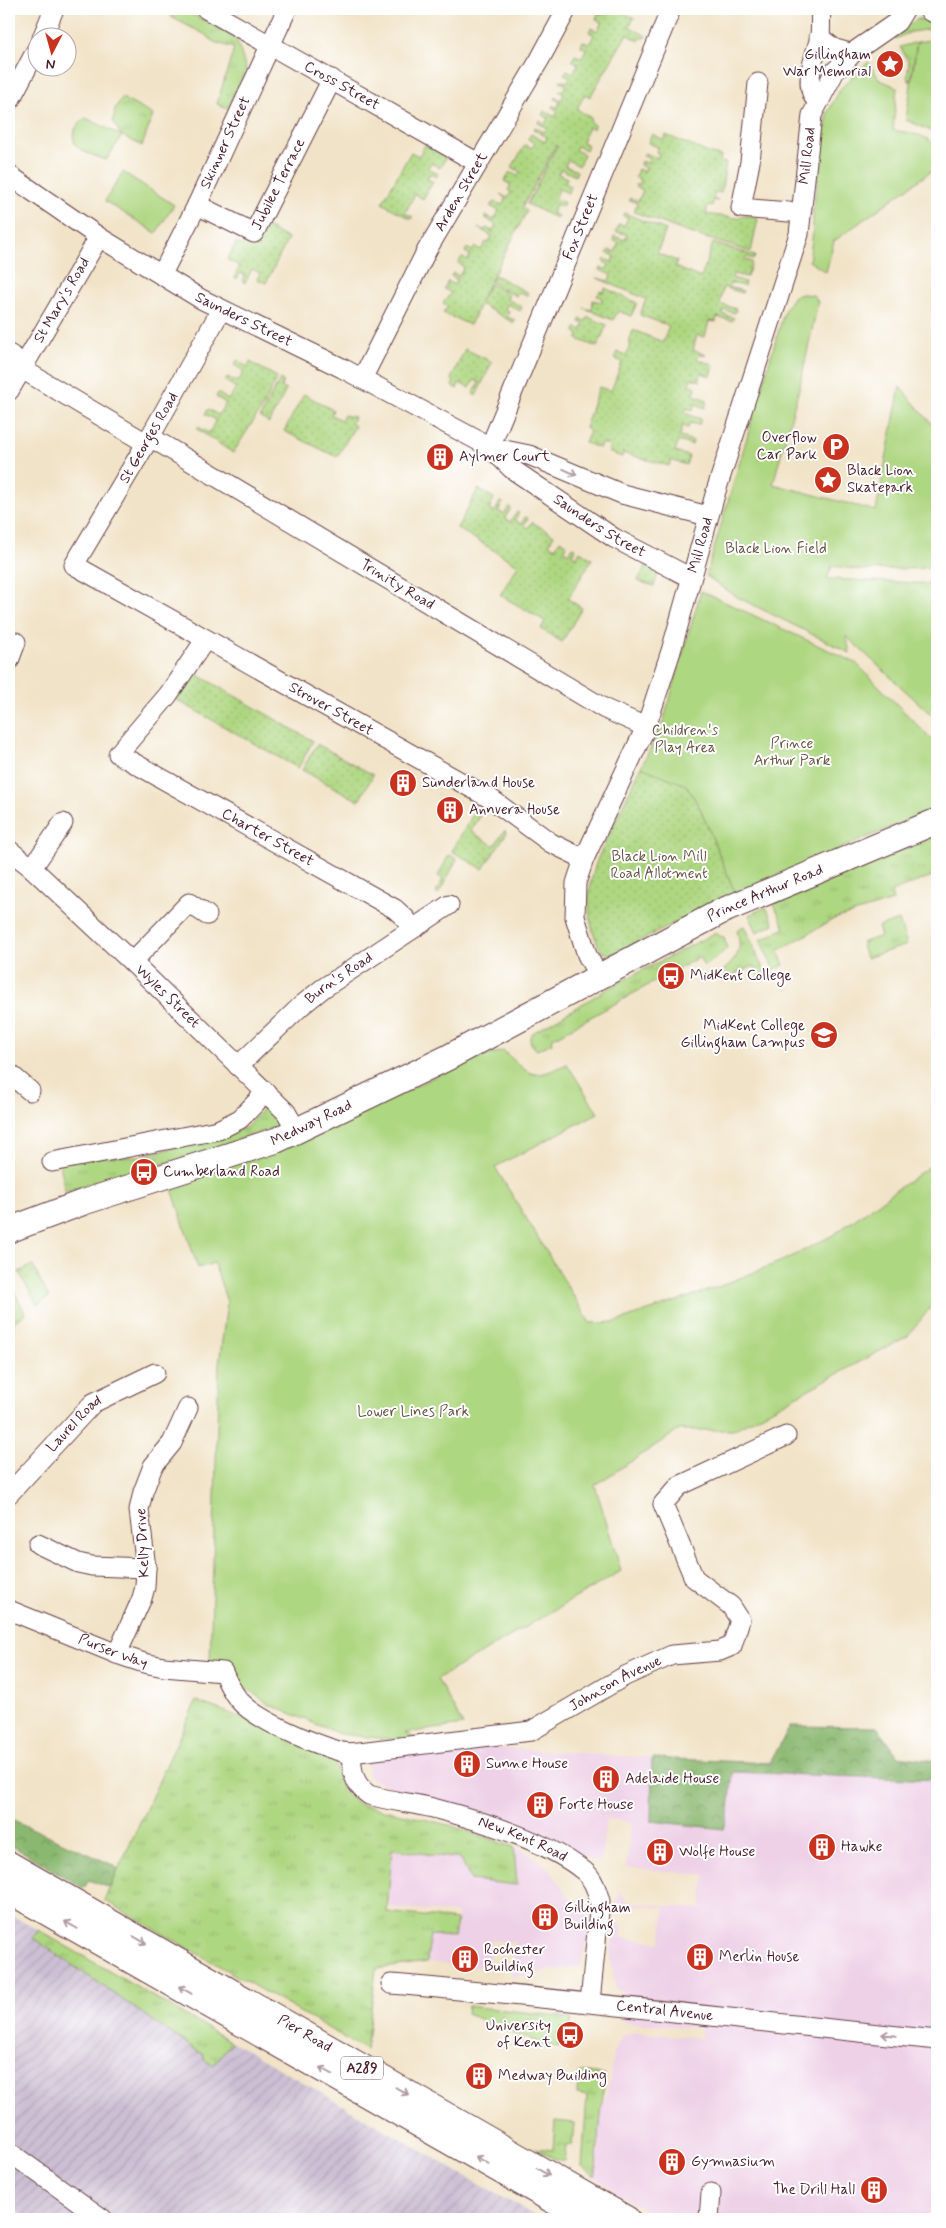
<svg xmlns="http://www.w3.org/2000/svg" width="946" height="2228" font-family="Mynerve,sans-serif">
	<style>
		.built { fill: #eed0e7 }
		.industrial { fill: url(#industrial-furrows) }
		.grass { fill: url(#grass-tufts); stroke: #7c7b56 }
		.forest { fill: url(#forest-crowns); stroke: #6a6c4d }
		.park { fill: #aed781; stroke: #7c7b56 }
		.garden { fill: url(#garden-dots); stroke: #7c7b56 }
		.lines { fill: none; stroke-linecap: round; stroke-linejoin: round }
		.minor-casing { stroke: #633c42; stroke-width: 21 }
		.major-casing { stroke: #633c42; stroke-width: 27 }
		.minor { stroke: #fff; stroke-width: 19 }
		.major { stroke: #fff; stroke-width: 25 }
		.oneway { stroke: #ae9aa0 }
		.labels { text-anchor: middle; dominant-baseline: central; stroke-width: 4; stroke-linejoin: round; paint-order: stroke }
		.shield { fill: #fff; stroke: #80626b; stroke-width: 1 }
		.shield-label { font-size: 14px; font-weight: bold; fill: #4a1f2b }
		.poi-label { font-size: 15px; fill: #4a1f2b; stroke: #fff; text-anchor: start }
		.street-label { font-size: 15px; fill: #4a1f2b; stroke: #fff }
		.park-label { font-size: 15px; fill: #685645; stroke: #fff }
	</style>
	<defs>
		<pattern id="industrial-furrows" width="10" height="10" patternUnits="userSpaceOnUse" patternTransform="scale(1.25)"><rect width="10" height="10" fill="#ccbed3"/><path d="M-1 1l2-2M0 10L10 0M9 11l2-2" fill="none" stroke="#b1a3b5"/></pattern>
		<pattern id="grass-tufts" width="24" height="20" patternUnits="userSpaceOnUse" patternTransform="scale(1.25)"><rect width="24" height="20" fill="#aed781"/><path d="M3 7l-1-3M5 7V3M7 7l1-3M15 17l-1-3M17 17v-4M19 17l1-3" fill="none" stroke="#97b870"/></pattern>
		<pattern id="forest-crowns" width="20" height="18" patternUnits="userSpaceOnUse" patternTransform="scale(1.25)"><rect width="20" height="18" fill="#8ab86f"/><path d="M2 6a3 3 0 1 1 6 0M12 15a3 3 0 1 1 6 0" fill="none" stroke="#73955b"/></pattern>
		<pattern id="garden-dots" width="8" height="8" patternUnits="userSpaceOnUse" patternTransform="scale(1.25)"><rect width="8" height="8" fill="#aed781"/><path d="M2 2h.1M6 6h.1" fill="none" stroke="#97b870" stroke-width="1.8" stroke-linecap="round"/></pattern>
	</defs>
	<rect width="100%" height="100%" fill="#fff"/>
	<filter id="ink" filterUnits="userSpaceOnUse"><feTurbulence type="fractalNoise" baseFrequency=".02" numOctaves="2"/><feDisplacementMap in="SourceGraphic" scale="10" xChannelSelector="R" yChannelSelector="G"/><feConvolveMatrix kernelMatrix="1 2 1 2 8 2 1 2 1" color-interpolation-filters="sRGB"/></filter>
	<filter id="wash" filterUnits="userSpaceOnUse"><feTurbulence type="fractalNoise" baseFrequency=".0096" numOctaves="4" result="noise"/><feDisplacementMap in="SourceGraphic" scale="20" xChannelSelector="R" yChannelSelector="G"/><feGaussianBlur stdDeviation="1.12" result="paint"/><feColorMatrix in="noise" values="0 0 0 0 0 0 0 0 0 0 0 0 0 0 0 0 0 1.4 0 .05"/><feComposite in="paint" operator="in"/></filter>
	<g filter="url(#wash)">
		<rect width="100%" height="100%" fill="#f1e3c7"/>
		<g class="built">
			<path d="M426,1743L652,1758L769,1763L766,1760L937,1770V2219H678L677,2212L644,2209L637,2206L585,2170L610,2080L613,2052L622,2036L634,2032L701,2038V2028L625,2022L621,2018L622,1992L616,1989L610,1951L617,1927L622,1924L621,1938L661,1942L665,1908L617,1903L619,1893L620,1891L628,1902L701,1909L705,1875L626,1867L632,1822L606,1819L601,1861H593L548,1837L492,1814L395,1790L374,1780L368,1774L367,1759Z"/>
			<path d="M514,1847L531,1855L549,1868L576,1907L593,1920L580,1966L511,1977L515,1942L491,1940L488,1968L427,1962L430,1935L454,1937L457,1913L389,1907L392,1849L462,1859L517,1885Z"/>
		</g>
		<path class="industrial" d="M9,1914L38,1930L540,2219H28L9,2205Z"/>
		<g class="grass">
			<path d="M175,9H184L236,38L246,69L227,109L217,104L234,48L214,42L206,35L171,17Z"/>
			<path d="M918,19H928L937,22V28L911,32L895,39L893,36Z"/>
			<path d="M917,42L910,82L907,77L909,63L900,47Z"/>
			<path d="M122,98L153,115L142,146L121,135L113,121L115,109Z"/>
			<path d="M937,835V874L891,892L893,901L834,919L778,951L784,965L774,970L760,940L785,928L774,904Z"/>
			<path d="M766,907L774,924L757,932L749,915Z"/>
			<path d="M899,920L907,945L866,958L861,943L881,936L878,927Z"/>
			<path d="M744,926L765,973L759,976L754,966L728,977L724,970C739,956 742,951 737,930Z"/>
			<path d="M717,932L719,936L724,937L727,948L719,956L704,966L699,957L553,1038L552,1043L537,1050C532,1046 528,1041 531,1034L616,984Z"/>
			<path d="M267,1104L276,1111L279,1120L273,1128L193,1156L65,1191L59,1158L142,1156L246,1128Z"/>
			<path d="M196,1701L287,1734L330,1758L334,1761L343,1791L358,1804L449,1825L514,1847L517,1885L471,1880L461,1859L392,1849L387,1912L457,1920L454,1937L430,1935L427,1962L376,1969L366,2050L104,1900Z"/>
			<path d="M38,1930L231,2042L214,2065L205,2061L203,2055L33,1938Z"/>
			<path d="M468,2006L559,2016L572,2020L564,2046L557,2048L499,2029L467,2013Z"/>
			<path d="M579,2072L605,2075L595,2176L582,2166L587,2096L577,2094Z"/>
			<path d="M555,2121L574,2123L572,2145H566L564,2161L553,2158L535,2148L553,2150Z"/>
		</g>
		<g class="forest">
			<path d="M790,1726L877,1727L898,1756L937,1761V1780L733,1772L729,1810L724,1829L651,1821L652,1758L770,1763Z"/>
			<path d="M9,1818L115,1866L118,1869L110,1888L89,1880L84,1888L9,1844Z"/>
		</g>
		<g class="park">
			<path d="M937,39V137L929,130L906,120L917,42Z"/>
			<path d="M868,62L880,80L897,87L893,130C906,133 934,134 937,151C938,156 937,162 937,167L834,241L826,272L809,261L813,232V210L828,112L841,88Z"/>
			<path d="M86,118L122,136L106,160C91,154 67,150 75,130C78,124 81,121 86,118Z"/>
			<path d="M123,172L174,205L156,233L105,201Z"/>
			<path d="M803,294L813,295L818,302L800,385L773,484L876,511L900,387L937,430V568L861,570L832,566L827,579L937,584V720L846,636L850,653L737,597L706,576L785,309L794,296Z"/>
			<path d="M701,591L856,663L937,745V808L735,893L700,808L686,786L641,767L662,726Z"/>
			<path d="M503,1051C532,1075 529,1082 567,1064L598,1113L495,1167L590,1323L616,1322L718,1287L789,1258L833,1235L937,1161V1299L908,1336L733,1430H679L595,1485L621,1571L437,1679L463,1725L405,1733L426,1743L340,1734L270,1705L210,1663L219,1364L227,1302L214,1263L198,1268L171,1186L312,1137L440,1074L475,1059Z"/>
		</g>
		<g class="garden">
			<path d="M607,9H617L634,18L629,26L646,36L644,39L641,37L639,41L627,34L590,97L585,94L577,109L591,118L590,122L594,125L593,129L588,127L582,142L588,145L586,150L577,146L575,150L584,154L579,166L568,160L565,166L577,171L575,176L561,169L558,174L567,178L565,183L571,186L568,193L559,189L555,198L564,203L562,207L556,204L552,213L558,216L556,218L527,204L557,146L556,145L522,208L527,211L479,303L490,284L509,294L507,299L522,307L520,311L508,304L505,309L509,311L507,317L515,320L514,323L480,304L470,325L443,313L448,306L443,303L451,293L444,289L448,281L454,285L457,280L451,276L453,273L459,276L464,267L458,263L462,257L468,260L470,255L465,252L467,248L472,251L475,247L481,250L486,242L488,243L492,236L478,228L484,230L486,228L493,231L496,225L484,217L485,215L494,220L499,211L490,206L495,202L502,205L506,199L500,194L508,198L511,192L508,190L511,185L504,181L510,172L517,176L520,172L512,167L525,145L532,148L535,143L528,139L531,134L545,142L547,137L534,130L535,127L544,132L547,128L538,123L539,120L545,124L548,118L542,115L544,111L555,117L558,111L552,107L553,105L557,108L560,102L555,99L556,97L561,100L564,94L559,91L563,90L566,85L560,81L561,80L567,82L570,77L564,74L567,70L573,73L578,64L572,60L575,55L582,58L586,49L581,46L583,41L589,44L594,35L589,32L591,28L597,31L602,22L596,19L598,13L603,15Z"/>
			<path d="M652,134L664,140L666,135L711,154L721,156L720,162L726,163L721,193L715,192L713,199L718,201L713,200L712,206L708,205L706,214L735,218L750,215L758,219L751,252L686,232L634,212L637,203L629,200L630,198L638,201L643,190L635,186L636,184L639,185L641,180L635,177L638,169L644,172L646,168L640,165L641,161L648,163L650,159L643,156L645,153L657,158L659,154L656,152L658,147L648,143Z"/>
			<path d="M425,145L446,157L440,168L431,163L428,168L438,174L436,177L429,174L427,179L433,182L423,199L415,194L405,213L413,217L411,219L382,203L411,152L419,156Z"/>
			<path d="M624,213L666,230L657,253L677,261L675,267L701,278L713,243L755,256L754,259L746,257L745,260L752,262L747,277L733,274L732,278L745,282L744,286L730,283L729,287L743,291L742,293L723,287L720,304L736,309L735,313L724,310L723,314L734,318L732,321L717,317L716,322L709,321L705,337L697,335L693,350L705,354V355L699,354L697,359L714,365L711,376L701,373L699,380L701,381L691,378L689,385L696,387L694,395L707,400L705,408L695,404L693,410L686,408L685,413L701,419L699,425L690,423L688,428L682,426L680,437L693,441L692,445L678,441L675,452L689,456L686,465L671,460L669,466L623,453L622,457L608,452L610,446L602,443L599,448L585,443L590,431L585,428L599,387L611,391L622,362L614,358L617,352L626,355L631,344L629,343L633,330L663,342L669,326L640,315L646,299L597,278L609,281L611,275L600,270L601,268L607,269L609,265L604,262L605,259L612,262L615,256L607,253L609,250L615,252L619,243L613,240L614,236L625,240L627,234L616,232L619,224L624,226L628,218L623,216Z"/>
			<path d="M263,225L288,239L266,283L257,279L260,273L252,269L245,283L242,281L245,275L240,273L237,279L234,277L240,266L227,260L236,243L243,246L248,237Z"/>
			<path d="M495,275L528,293L526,296L518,292L516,296L491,282Z"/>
			<path d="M605,288L637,303L631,316L618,311L613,320L584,308L592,310L593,300L601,302L602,298L597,296L600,291L604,292Z"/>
			<path d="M588,317L607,325L597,347L577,339L579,334L575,332L576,328L582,330L584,324L579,322L580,319L586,321Z"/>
			<path d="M465,349L492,362L476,396L473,394L479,382L474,380L470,388L459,383L457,389L452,386L454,381L451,379Z"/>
			<path d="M237,360L247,367L250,362L277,377L265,403L233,453L197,429L198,427L209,433L216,420L205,414L208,409L218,415L226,403L216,397L218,393L228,400L236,388L225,381L227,377L238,382L244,371L234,365Z"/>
			<path d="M280,379L283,381L281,387L286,390L269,423L260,417Z"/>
			<path d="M304,394L333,410L331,415L341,420L344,415L354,417L351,423L355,426L337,457L284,431Z"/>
			<path d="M478,489L494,498L489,509L495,512L500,502L503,503L498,511L504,514L509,507L511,508L505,518L510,522L517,512L519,513L515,520L521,524L525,517L528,518L524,525L528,528L532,522L554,535L549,544L555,548L560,540L567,544L564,550L569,553L573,547L576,549L573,556L576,558L580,551L592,559L568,599L582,608L562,642L541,629L545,621L500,595L518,565L457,528Z"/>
			<path d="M646,565L659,571L654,586L638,581Z"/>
			<path d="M193,672L313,741L298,768L173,698Z"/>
			<path d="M317,744L373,775L359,801L302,770Z"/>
			<path d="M641,767L686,785L700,808L735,893L612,955L602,952C585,924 586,888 598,858Z"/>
			<path d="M476,809L481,815L471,831L494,846L505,830L506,834L483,869L452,851Z"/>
			<path d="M449,855L457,859L438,895L436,893L443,879L438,876Z"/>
			<path d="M32,1265L49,1297L37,1305L19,1272Z"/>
			<path d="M10,1284L26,1314L13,1322L14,1325L9,1331Z"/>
		</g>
	</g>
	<g filter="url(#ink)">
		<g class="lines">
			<g class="minor-casing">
				<g id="minor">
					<path id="s1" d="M206,9L478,163"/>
					<path d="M819,37L835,49L846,52L849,57"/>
					<path d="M42,38L54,9"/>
					<path d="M758,83L750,162L741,208L789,212"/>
					<path d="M9,102L38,47"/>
					<path d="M817,102C802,84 815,57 820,37C821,28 820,18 821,9"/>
					<path id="s2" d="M9,175L99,237L201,299L342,368L490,447L512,469L614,538L691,578"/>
					<path id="s3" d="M197,205L254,233L332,79"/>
					<path id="s4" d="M162,274L197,205L287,9"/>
					<path id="s5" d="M221,310L150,437L74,565L491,799L551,843L584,859"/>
					<path d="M9,354L24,364"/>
					<path d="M22,369L146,443"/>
					<path id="s6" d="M362,379L427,250L540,59L567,9"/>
					<path id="s7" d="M9,391L99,237"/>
					<path id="s8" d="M150,437L605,709L646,727"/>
					<path id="s9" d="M490,447L671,9"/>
					<path d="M490,447L529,455L622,494L708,516"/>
					<path id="s10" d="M205,640L168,695L118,754L395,909L406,919L411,930"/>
					<path d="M9,661L16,642"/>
					<path id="s11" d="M9,850L32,868L132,962L286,1112L297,1131"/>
					<path d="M32,868L63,823"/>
					<path d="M132,962L189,903L207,915"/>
					<path id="s12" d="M599,977L587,955L575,917L576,883L584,859L646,727L671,651L716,491L799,234L812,115L835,71L855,51L897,22L905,9"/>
					<path id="s13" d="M238,1066L301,1006L322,989L449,905"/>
					<path d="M9,1073L30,1091"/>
					<path d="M52,1162L218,1130L240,1119L266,1092"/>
					<path id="s14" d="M9,1494L93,1403L155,1373"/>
					<path d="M38,1544L78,1563L92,1566L146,1568"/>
					<path id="s15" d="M9,1610L117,1654L144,1663L164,1667L223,1672C227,1682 232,1691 238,1699C256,1721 315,1744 342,1752L351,1753L531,1731L625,1676L672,1655L720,1651L732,1646L740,1620L731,1606L694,1578L663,1504L679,1486L786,1436"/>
					<path d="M117,1654L142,1598L145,1587L146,1568L139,1510L143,1492L153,1466L172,1443L188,1408"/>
					<path id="s16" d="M351,1753C352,1771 353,1784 369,1795C390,1801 412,1803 433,1808C479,1820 547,1841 584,1871C593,1878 597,1890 600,1901L590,2002"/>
					<path id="s17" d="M391,1984C573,1999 755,2022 937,2040"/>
					<path d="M9,2152L103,2219"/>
					<path d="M709,2219L711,2193"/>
				</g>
			</g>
			<g class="major-casing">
				<g id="major">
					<path d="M932,9L937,11"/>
					<path id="s18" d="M9,1230L84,1202L277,1140L447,1058L722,911L937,821"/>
					<path id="s19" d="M9,1864L627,2219"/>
					<path d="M9,1891L585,2219"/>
				</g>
			</g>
			<use href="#minor" class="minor"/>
			<use href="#major" class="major"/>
		</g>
		<defs><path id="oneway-shaft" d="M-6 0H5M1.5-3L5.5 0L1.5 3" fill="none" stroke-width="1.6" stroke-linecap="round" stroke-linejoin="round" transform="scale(1.25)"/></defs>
		<g class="oneway">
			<use href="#oneway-shaft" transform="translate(570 472) rotate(24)"/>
			<use href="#oneway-shaft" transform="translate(71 1925) rotate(-150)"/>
			<use href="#oneway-shaft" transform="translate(140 1940) rotate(30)"/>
			<use href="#oneway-shaft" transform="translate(185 1990) rotate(-150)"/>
			<use href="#oneway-shaft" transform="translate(889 2035) rotate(-174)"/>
			<use href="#oneway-shaft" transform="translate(326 2071) rotate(-150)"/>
			<use href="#oneway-shaft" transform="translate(402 2091) rotate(30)"/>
			<use href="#oneway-shaft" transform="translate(482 2160) rotate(-150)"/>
			<use href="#oneway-shaft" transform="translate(543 2172) rotate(30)"/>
		</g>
	</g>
	<defs>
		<g id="sight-disc" transform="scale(1.4375)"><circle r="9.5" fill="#c8321e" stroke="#fff"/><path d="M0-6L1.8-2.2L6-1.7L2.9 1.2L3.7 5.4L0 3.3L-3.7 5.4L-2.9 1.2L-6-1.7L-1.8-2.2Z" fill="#fff"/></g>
		<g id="parking-disc" transform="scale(1.4375)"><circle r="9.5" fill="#c8321e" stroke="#fff"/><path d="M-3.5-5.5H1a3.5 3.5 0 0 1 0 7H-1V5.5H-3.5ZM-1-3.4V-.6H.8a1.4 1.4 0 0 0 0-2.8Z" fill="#fff"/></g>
		<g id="building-disc" transform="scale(1.4375)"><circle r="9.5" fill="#c8321e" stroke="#fff"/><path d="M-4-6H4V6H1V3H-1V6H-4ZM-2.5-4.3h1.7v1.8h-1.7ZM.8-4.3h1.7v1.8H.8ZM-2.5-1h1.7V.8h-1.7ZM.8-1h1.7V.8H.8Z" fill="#fff"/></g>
		<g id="bus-disc" transform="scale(1.4375)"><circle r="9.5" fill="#c8321e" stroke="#fff"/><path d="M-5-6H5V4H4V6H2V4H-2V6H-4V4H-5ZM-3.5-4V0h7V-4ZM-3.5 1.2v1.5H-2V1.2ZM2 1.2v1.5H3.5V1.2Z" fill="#fff"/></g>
		<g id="university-disc" transform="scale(1.4375)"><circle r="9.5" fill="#c8321e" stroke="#fff"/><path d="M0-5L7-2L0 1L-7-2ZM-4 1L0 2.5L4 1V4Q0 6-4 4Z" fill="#fff"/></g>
	</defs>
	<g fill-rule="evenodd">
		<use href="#sight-disc" x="890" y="64"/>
		<use href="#parking-disc" x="836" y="447"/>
		<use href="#building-disc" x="440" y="457"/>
		<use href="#sight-disc" x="828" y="480"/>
		<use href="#building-disc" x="403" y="783"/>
		<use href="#building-disc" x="450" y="810"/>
		<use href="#bus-disc" x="671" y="976"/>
		<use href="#university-disc" x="824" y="1035"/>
		<use href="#bus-disc" x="144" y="1172"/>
		<use href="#building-disc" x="467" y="1764"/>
		<use href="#building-disc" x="606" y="1779"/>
		<use href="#building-disc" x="540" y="1805"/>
		<use href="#building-disc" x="822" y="1847"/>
		<use href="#building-disc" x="660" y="1852"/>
		<use href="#building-disc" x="545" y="1917"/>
		<use href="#building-disc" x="700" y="1957"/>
		<use href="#building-disc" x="465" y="1959"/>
		<use href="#bus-disc" x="570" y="2035"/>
		<use href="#building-disc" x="479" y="2076"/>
		<use href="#building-disc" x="672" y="2162"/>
		<use href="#building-disc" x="874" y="2190"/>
	</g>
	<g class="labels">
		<rect class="shield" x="341" y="2056.5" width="42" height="23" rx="4"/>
		<g class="shield-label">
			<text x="362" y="2068">A289</text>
		</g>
		<g class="poi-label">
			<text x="871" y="55" text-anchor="end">Gillingham<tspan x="871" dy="17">War Memorial</tspan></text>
			<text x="817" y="438" text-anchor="end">Overflow<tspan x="817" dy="17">Car Park</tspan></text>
			<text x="459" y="457">Aylmer Court</text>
			<text x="847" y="471">Black Lion<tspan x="847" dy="17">Skatepark</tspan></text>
			<text x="422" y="783">Sunderland House</text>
			<text x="469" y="810">Annvera House</text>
			<text x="690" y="976">MidKent College</text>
			<text x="805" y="1026" text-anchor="end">MidKent College<tspan x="805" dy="17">Gillingham Campus</tspan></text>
			<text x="163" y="1172">Cumberland Road</text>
			<text x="486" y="1764">Sunne House</text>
			<text x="625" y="1779">Adelaide House</text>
			<text x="559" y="1805">Forte House</text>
			<text x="841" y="1847">Hawke</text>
			<text x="679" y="1852">Wolfe House</text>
			<text x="564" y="1908">Gillingham<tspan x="564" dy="17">Building</tspan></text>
			<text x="484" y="1950">Rochester<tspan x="484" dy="17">Building</tspan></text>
			<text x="719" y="1957">Merlin House</text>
			<text x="551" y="2026" text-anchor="end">University<tspan x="551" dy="17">of Kent</tspan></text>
			<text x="498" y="2076">Medway Building</text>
			<text x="691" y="2162">Gymnasium</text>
			<text x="855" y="2190" text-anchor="end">The Drill Hall</text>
		</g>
		<g class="street-label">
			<text stroke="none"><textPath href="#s1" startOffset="156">Cross Street</textPath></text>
			<text stroke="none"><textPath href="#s4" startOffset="146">Skinner Street</textPath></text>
			<text stroke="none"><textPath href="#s12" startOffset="865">Mill Road</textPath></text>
			<text stroke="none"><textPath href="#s3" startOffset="118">Jubilee Terrace</textPath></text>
			<text stroke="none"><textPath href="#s6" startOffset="212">Arden Street</textPath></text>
			<text stroke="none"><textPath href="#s9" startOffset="238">Fox Street</textPath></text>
			<text stroke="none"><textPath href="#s7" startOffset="105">St Mary's Road</textPath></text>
			<text stroke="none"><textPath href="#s2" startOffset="276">Saunders Street</textPath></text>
			<text transform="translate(149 438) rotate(-60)">St Georges Road</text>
			<text stroke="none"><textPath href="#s2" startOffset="689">Saunders Street</textPath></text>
			<text stroke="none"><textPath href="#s12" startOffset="460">Mill Road</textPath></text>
			<text stroke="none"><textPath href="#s8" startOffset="288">Trinity Road</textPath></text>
			<text stroke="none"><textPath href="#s5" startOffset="589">Strover Street</textPath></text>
			<text stroke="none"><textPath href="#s10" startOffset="315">Charter Street</textPath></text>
			<text stroke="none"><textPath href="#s18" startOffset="830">Prince Arthur Road</textPath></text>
			<text stroke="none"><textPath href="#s13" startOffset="134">Burn's Road</textPath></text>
			<text stroke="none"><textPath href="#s11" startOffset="216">Wyles Street</textPath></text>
			<text stroke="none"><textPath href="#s18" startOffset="321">Medway Road</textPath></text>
			<text stroke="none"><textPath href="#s14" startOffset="96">Laurel Road</textPath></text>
			<text transform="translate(143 1543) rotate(-93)">Kelly Drive</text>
			<text stroke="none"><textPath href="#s15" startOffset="112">Purser Way</textPath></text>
			<text stroke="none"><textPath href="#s15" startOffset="661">Johnson Avenue</textPath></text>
			<text stroke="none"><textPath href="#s16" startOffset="208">New Kent Road</textPath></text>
			<text stroke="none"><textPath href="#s17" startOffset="275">Central Avenue</textPath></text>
			<text stroke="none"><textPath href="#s19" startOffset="341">Pier Road</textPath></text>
		</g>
		<g class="park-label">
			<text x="776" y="549">Black Lion Field</text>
			<text x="685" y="731">Children's<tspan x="685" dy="17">Play Area</tspan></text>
			<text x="792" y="744">Prince<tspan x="792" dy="17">Arthur Park</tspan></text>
			<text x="659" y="857">Black Lion Mill<tspan x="659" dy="17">Road Allotment</tspan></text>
			<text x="413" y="1412">Lower Lines Park</text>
		</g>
	</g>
	<rect width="946" height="2228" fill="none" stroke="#fff" stroke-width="30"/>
	<g transform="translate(52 52) rotate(186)"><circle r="24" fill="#ffffff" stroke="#b7a5aa"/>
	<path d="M0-4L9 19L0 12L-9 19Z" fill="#c8321e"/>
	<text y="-8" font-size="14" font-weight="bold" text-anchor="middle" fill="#4a1f2b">N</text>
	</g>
</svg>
